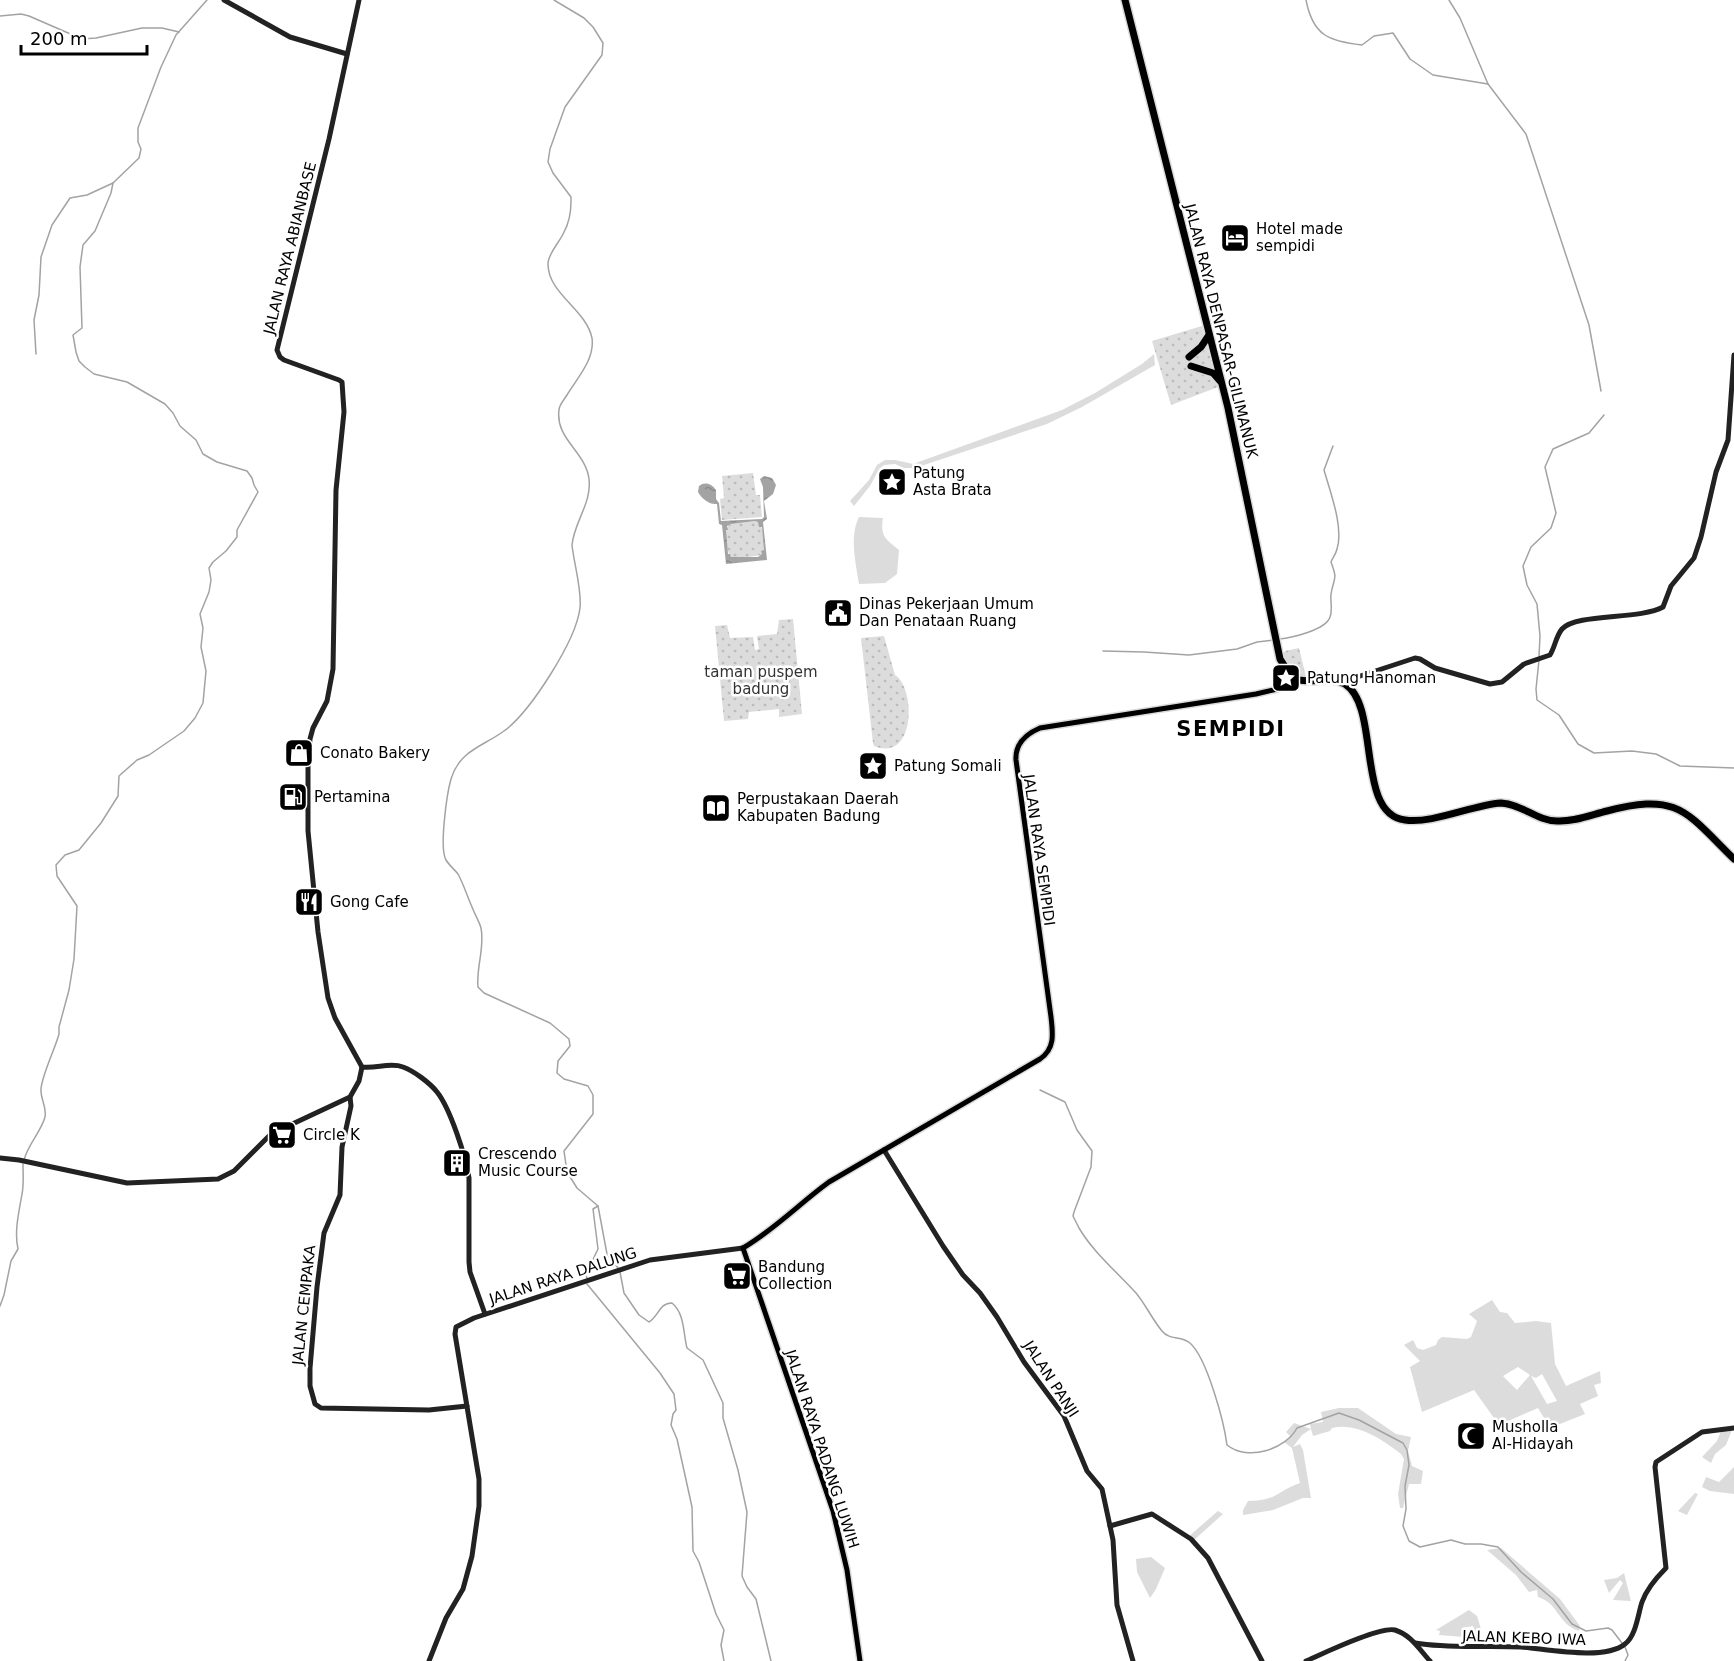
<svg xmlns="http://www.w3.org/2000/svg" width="1734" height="1661" font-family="'DejaVu Sans',sans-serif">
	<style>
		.green { fill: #dcdcdc; fill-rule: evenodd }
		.park { fill: url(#park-dots) }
		.water { fill: url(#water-ripples); fill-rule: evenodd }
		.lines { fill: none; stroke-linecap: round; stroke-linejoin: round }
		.stream { stroke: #a3a3a3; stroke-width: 1.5 }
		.primary-casing { stroke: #dbdbdb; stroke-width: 8 }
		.highway-casing { stroke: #dbdbdb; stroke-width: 10 }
		.secondary { stroke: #222; stroke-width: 5 }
		.primary { stroke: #000; stroke-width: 5 }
		.highway { stroke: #000; stroke-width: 7 }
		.labels { text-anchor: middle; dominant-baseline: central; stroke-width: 5; stroke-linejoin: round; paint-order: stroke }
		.poi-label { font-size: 15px; fill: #000; stroke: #fff; text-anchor: start }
		.street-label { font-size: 15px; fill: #000; stroke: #fff }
		.park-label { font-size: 15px; fill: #333; stroke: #fff }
		.district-label { font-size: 21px; font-weight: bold; letter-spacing: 1.5px; fill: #000; stroke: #fff }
	</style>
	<defs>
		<pattern id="park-dots" width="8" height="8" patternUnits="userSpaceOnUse" patternTransform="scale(1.5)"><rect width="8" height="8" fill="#dcdcdc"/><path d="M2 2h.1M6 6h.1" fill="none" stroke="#bbb" stroke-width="1.8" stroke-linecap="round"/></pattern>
		<pattern id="water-ripples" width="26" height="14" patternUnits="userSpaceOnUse" patternTransform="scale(1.5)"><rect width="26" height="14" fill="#a3a3a3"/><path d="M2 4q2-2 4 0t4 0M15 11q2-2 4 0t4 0" fill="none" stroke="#8b8b8b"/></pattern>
	</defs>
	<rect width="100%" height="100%" fill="#fff"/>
	<g class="green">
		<path d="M1154,354L1155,365L1082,407L1047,424L915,468H904L895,464L884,465L879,469L870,486L854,506L850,501L869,480L877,465L885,460H895L913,464L1062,410L1095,393L1142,364Z"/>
		<path d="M859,517L883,518C880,537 886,539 899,550L897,574L885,583L859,584C856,563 849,537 859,517Z"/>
		<path d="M1492,1300L1500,1312L1507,1313L1515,1323L1536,1321L1551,1323L1555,1364L1566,1386L1600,1371L1601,1383L1594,1385L1598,1396L1580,1404L1585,1414L1550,1428L1538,1408L1499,1425L1474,1390L1422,1412L1410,1367L1420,1361L1404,1345L1413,1340L1417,1348L1423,1350L1436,1345L1438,1340L1442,1337L1467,1339L1471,1337L1477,1321L1469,1314ZM1518,1367L1530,1375L1517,1390L1503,1376ZM1542,1374L1557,1401L1547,1404L1531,1376L1536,1378Z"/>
		<path d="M1339,1408H1358L1396,1434L1411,1437L1408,1451L1412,1466L1423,1471L1421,1484H1409L1403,1508H1400L1398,1494L1404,1459L1401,1454C1382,1439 1356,1422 1332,1428L1330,1431L1313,1436L1311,1429L1302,1435L1293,1447L1300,1444L1303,1450L1311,1498H1303L1273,1510L1243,1515V1510L1248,1501C1277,1501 1277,1491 1300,1483L1292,1448L1284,1442L1290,1436L1286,1432L1294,1423L1311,1429L1310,1424L1323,1422L1321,1412Z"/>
		<path d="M1732,1430L1726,1445L1715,1454L1711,1463L1702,1457L1717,1441L1721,1431Z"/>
		<path d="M1734,1467V1494L1710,1491L1702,1487L1706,1477L1719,1482Z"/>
		<path d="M1695,1493L1698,1494L1687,1515L1678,1511Z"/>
		<path d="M1218,1511L1223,1514L1194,1540L1188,1537Z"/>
		<path d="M1501,1548L1560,1599L1580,1626L1579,1631C1556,1623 1560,1604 1538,1597L1537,1590L1529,1592L1516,1575L1487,1550Z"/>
		<path d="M1151,1557L1165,1568L1156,1589L1150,1598L1137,1572L1136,1559Z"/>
		<path d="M1624,1573L1631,1601L1613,1600L1623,1583L1620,1580L1609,1593L1604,1580L1617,1578Z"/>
		<path d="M1469,1610L1477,1616L1481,1629L1475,1633L1473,1626L1462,1628L1464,1637L1439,1635L1440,1631L1436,1630Z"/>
	</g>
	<g class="park">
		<path d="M1202,326L1218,387L1171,405L1152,341Z"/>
		<path d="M753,473L756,495H760L762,517L722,520L720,499L724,498L722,476Z"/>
		<path d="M755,521L759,522C764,529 766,547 762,555L734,559C725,554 722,531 730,524Z"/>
		<path d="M793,619L802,714L779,717V709L749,712L748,719L724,721L715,626L727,625L730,638L753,637L755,650L759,649L757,636L777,634L779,620Z"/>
		<path d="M884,636L895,675C916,688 916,763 874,746L873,743L861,638Z"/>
		<path d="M1299,648L1306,677C1293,676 1287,667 1283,655L1285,651Z"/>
	</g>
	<path class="water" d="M764,476L772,478L776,485L773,494L764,501L767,519L763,522L767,560L726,564L722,525L719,524L717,504C710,505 702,499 698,492L699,486C705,481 712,484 716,490V499L719,503L721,521L762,519L764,517L763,487L760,479ZM755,521L758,522L759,527H762L764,550L761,551L762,554L758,557H731L730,554H728L726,530H728L727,526L731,524Z"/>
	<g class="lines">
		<g class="stream">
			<path d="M554,0L584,18L593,27L603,43L602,55L565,107L550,149L548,162L553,173L571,197V201C571,211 569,223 564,232C560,242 548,253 548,264C548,294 586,309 592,338C595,359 578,377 567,395C564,400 559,405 559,410C555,439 586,452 589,479C592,503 574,522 572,545C574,564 582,590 580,608C576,641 530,712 504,731C482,747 460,750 451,779C447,793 439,848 446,860C449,865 454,869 458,874C464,885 467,896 472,907C475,915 479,921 481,928C485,948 476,967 478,987L484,993L550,1023L569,1039L570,1046L558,1061L557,1073L564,1079L588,1086L593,1095V1114L564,1151L567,1172L577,1188L598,1206L607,1254L618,1268"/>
			<path d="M1306,0C1313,36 1329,41 1362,45L1374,36L1393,33L1410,59L1433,75L1488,84"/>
			<path d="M1449,0L1460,18L1488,84L1526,134L1589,325L1601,391"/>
			<path d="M0,16L21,14L29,16L82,39L96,38L142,28H162L179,32"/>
			<path d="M36,354L34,320L39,295L41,257L52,225L70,198L87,195L113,183L139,158L141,149L138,142V128L161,67L176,35L207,0"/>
			<path d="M1279,639C1291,638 1326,630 1330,617C1333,610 1330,601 1331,594C1334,576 1338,581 1331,562C1333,557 1336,554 1337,549C1344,528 1330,491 1324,470L1333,446"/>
			<path d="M1103,651L1144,652L1189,655L1237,649L1257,642L1274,640"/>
			<path d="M1539,656L1540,636L1537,604L1527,585L1523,566L1531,547L1551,528L1556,513L1545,467L1553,449L1589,433L1604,415"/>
			<path d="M1539,660L1536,689L1537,700L1559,715L1578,744L1594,753L1632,751L1656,754L1680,766L1734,768"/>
			<path d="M1040,1090L1065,1102L1077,1130L1092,1151L1091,1167L1074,1212L1073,1216L1079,1228C1093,1252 1117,1272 1136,1293C1146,1305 1152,1319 1162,1331C1170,1341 1181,1335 1190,1343C1207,1358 1224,1422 1227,1445C1248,1462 1286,1449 1297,1428L1339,1413L1359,1420L1403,1443L1407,1450L1409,1465L1405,1486L1406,1509L1403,1526L1409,1541L1420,1547L1451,1540L1465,1544H1481L1498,1547L1521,1572L1553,1599L1572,1624L1586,1631L1608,1628L1612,1630L1622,1643"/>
			<path d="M24,1160C28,1144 41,1132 45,1117C47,1106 40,1099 41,1089C42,1075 55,1049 59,1034V1027L69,990L74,959L77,906L57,876L56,865L65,855L79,850L101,823L118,796L119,776L137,760L149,755L184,731L195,718L203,703L206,671L201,647L203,628L200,614L209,592L211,580L209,568L213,562L226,551L237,537V530L258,492L254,485L252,478L247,471L217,462L203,454L196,440L180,426L173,413L165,404L127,382L94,374L85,367L79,361L76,352L73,335L82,328L80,267L83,245L95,231L111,193L113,183"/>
			<path d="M620,1272L624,1293L639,1315L649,1322C659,1316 659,1303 672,1303C685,1314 683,1333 687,1348L703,1360L723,1403V1418L738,1470L747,1512L742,1576L747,1587L756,1599L771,1661"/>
			<path d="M587,1279L586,1274L598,1249L593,1209L598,1206"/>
			<path d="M587,1284L660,1373L674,1394L676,1410L673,1414L671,1425L677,1439L692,1507L693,1551L699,1562L716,1614L724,1630L721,1645L724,1661"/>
			<path d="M0,1306L4,1295L11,1261L18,1249C14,1231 19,1212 22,1194C24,1185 23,1174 23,1164"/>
			<path d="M1625,1661L1628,1655L1625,1647"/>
		</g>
		<g class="primary-casing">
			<g id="primary">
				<path d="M1277,688L1286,670"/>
				<path d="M860,1661L847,1570L833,1511L743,1248C774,1230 800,1203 829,1182L1040,1059C1055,1049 1053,1034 1051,1017L1016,760C1015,744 1026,734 1040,728L1256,694L1286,687L1299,680"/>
			</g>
		</g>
		<g class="highway-casing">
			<g id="highway">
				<path d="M1125,0L1228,408L1280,659L1289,673L1299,680C1314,683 1331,676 1345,684C1381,707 1355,814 1405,820C1433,824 1472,805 1501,803C1522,804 1537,821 1557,821C1574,822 1591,815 1607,811C1679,792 1686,812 1734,859"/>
				<path d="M1189,357L1201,347L1209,335"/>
				<path d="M1191,366L1213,373L1220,381"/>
			</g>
		</g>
		<g class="secondary">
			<path d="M224,0L290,37L347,54"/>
			<path d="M359,0L329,139L277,350L280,357L284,360L339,380L342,382L344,412L336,490L333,669L327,701L313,728L310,739L308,762V831L318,932L328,998L335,1018L362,1067C376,1069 390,1062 403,1067C414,1071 430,1083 437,1092C450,1108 466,1157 469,1178V1262L470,1272L485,1314"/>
			<path d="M1342,682L1415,658L1420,659L1435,668L1490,684L1502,682L1524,664L1550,655C1555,647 1556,636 1562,629C1576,613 1640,620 1663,607L1671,586L1694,558L1701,537L1716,472L1728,440L1734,355"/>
			<path d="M350,1097L351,1106L342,1147L340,1195L324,1233L317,1287L310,1368V1386L315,1404L321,1408L429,1410L467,1406"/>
			<path d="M884,1150L943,1246L963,1275L980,1293L997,1317L1024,1362L1064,1416L1087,1471L1102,1489L1113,1540L1117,1605L1133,1661"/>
			<path d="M0,1158L19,1160L127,1183L218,1179L234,1171L271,1134L350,1097L359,1081L362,1067"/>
			<path d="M1110,1526L1152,1514L1191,1539L1208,1558L1262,1661"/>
			<path d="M1415,1643C1451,1649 1485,1645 1521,1647C1547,1649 1604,1661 1625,1644C1636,1636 1638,1614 1642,1602C1647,1588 1656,1578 1666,1568L1655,1467L1656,1462L1702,1432L1734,1428"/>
			<path d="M429,1661L446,1618L463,1589L472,1556L479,1506V1479L455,1334L456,1327L474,1318L650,1260L743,1248"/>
			<path d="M1306,1661C1322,1654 1380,1626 1395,1630C1411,1635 1419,1649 1430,1661"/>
		</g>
		<use href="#primary" class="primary"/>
		<use href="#highway" class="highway"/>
	</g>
	<defs>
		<g id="hotel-square" transform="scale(1.5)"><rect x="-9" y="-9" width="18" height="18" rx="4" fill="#000" stroke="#fff"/><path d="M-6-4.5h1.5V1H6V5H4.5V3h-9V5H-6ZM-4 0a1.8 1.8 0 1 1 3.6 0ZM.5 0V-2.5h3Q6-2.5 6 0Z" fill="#fff"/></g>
		<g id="sight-square" transform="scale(1.5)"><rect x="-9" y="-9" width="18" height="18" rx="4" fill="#000" stroke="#fff"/><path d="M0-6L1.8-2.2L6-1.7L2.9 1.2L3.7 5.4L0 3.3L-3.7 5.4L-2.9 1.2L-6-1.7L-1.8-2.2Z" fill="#fff"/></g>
		<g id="civic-square" transform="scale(1.5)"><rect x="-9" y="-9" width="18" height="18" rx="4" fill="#000" stroke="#fff"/><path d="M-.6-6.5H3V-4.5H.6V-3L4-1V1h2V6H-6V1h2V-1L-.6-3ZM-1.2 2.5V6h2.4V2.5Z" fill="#fff"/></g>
		<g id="shop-square" transform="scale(1.5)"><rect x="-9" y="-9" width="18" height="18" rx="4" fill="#000" stroke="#fff"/><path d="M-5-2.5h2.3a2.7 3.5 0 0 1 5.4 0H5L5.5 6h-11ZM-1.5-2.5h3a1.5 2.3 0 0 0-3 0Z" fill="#fff"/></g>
		<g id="fuel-square" transform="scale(1.5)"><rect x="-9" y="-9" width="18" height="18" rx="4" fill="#000" stroke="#fff"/><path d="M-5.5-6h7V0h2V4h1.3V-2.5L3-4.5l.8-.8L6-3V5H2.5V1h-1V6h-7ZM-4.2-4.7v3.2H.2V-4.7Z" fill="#fff"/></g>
		<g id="library-square" transform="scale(1.5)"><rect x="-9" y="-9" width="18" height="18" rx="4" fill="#000" stroke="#fff"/><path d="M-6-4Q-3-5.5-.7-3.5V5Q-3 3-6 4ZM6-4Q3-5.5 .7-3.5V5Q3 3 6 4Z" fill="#fff"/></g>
		<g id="restaurant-square" transform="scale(1.5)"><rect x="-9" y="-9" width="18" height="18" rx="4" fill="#000" stroke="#fff"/><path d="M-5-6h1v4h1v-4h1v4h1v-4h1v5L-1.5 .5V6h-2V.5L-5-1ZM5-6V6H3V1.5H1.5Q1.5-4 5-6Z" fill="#fff"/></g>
		<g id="supermarket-square" transform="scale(1.5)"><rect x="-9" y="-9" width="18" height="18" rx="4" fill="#000" stroke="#fff"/><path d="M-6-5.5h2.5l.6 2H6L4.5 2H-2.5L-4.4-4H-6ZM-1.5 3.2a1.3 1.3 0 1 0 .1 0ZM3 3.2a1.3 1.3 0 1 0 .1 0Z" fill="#fff"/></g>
		<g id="building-square" transform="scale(1.5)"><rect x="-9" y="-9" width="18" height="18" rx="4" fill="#000" stroke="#fff"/><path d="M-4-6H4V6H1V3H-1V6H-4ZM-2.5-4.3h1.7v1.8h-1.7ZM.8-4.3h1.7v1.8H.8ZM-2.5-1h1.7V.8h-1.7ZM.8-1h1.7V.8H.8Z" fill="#fff"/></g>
		<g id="mosque-square" transform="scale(1.5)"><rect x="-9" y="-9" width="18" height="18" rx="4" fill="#000" stroke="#fff"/><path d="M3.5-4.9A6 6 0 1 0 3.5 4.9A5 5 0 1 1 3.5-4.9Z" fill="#fff"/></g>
	</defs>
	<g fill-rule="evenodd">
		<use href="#hotel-square" x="1235" y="238"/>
		<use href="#sight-square" x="892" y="482"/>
		<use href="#civic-square" x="838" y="613"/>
		<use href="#sight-square" x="1286" y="678"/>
		<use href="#shop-square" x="299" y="753"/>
		<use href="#sight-square" x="873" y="766"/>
		<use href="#fuel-square" x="293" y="797"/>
		<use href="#library-square" x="716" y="808"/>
		<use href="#restaurant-square" x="309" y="902"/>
		<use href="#supermarket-square" x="282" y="1135"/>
		<use href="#building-square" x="457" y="1163"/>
		<use href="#supermarket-square" x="737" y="1276"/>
		<use href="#mosque-square" x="1471" y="1436"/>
	</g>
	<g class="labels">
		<g class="poi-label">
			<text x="1256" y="229">Hotel made<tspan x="1256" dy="17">sempidi</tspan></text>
			<text x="913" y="473">Patung<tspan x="913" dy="17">Asta Brata</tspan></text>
			<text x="859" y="604">Dinas Pekerjaan Umum<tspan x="859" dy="17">Dan Penataan Ruang</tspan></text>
			<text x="1307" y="678">Patung Hanoman</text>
			<text x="320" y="753">Conato Bakery</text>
			<text x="894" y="766">Patung Somali</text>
			<text x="314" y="797">Pertamina</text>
			<text x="737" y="799">Perpustakaan Daerah<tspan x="737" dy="17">Kabupaten Badung</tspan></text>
			<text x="330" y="902">Gong Cafe</text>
			<text x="303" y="1135">Circle K</text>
			<text x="478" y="1154">Crescendo<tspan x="478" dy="17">Music Course</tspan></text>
			<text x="758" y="1267">Bandung<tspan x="758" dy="17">Collection</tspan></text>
			<text x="1492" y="1427">Musholla<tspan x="1492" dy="17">Al-Hidayah</tspan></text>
		</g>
		<g class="street-label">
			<text transform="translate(290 248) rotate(-76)">JALAN RAYA ABIANBASE</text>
			<text transform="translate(1221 331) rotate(76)">JALAN RAYA DENPASAR-GILIMANUK</text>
			<text transform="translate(1039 850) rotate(82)">JALAN RAYA SEMPIDI</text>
			<text transform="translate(563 1276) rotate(-18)">JALAN RAYA DALUNG</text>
			<text transform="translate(304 1305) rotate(-84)">JALAN CEMPAKA</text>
			<text transform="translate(1051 1379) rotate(57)">JALAN PANJI</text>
			<text transform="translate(822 1449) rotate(72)">JALAN RAYA PADANG LUWIH</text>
			<text transform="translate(1524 1638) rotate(2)">JALAN KEBO IWA</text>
		</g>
		<g class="park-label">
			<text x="761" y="672">taman puspem<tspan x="761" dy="17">badung</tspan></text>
		</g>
		<g class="district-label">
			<text x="1231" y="729">SEMPIDI</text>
		</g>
	</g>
	<path d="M21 45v9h126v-9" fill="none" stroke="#000000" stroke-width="3"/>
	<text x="30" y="45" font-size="18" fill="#000000" stroke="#ffffff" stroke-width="4.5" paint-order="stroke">200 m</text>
</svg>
